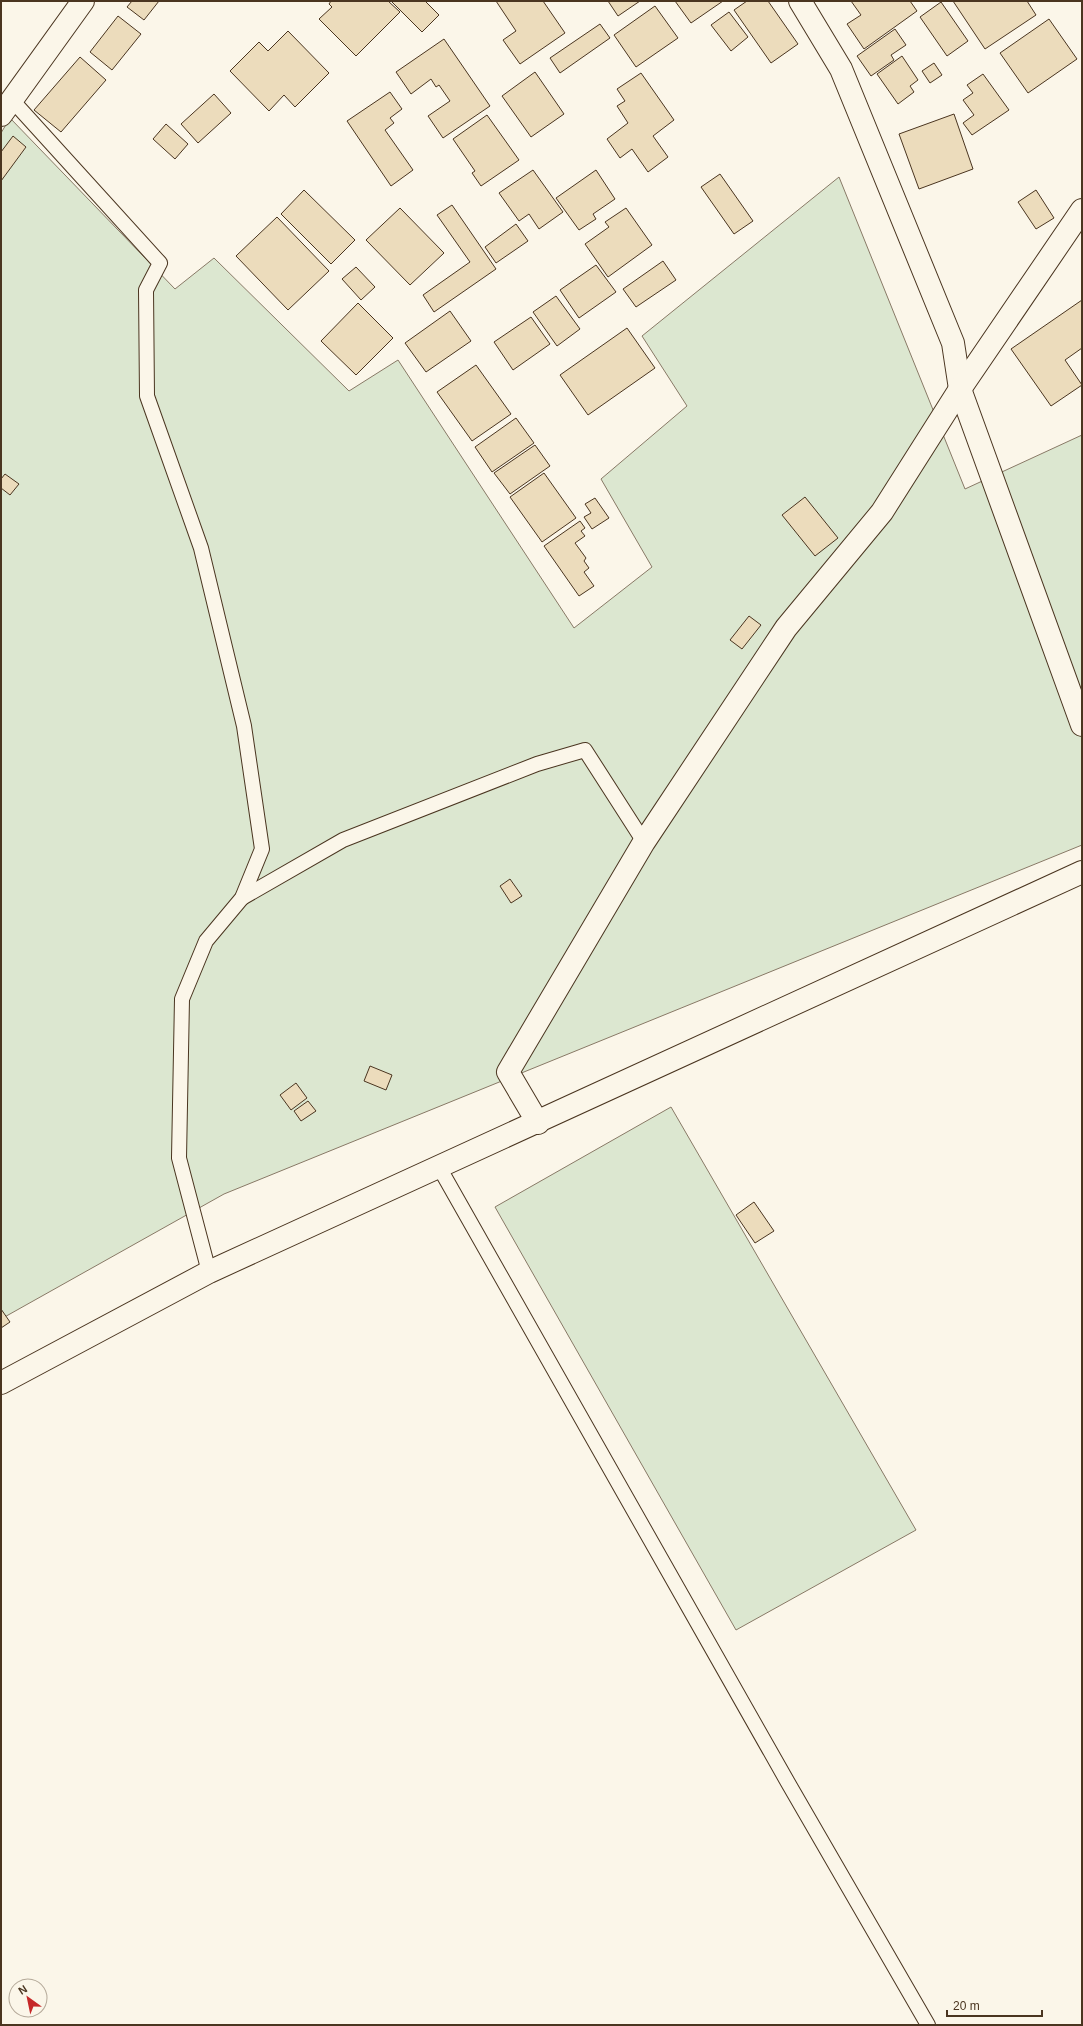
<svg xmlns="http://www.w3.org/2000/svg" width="1083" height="2026" font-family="Helvetica,sans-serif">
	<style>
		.green { fill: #dce7d0; stroke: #887966 }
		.building { fill: #ecdcbc; stroke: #4a3520 }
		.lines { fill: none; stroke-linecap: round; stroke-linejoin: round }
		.lane-casing { stroke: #4a3520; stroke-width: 16 }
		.street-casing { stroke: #4a3520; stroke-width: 24 }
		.lane { stroke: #fbf6e9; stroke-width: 14 }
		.street { stroke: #fbf6e9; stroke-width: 22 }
	</style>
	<rect width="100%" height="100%" fill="#fbf6e9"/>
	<g class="green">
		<path d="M10,118L175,289L214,258L349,391L398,360L574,628L652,567L601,479L687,406L642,336L839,177L965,489L1082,435V845L224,1194L1,1319V133Z"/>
		<path d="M671,1107L916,1530L736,1630L495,1207Z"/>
	</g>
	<g class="building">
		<path d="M132,1H159L144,20L127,7Z"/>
		<path d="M331,1H388L400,12L356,56L319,19L332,7L329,4Z"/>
		<path d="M391,1H425L439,15L422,32Z"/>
		<path d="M496,1H543L565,33L520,64L503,40L516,31Z"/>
		<path d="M608,1H640L618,16Z"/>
		<path d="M675,1H723L691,23Z"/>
		<path d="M747,1H768L798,44L771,63L734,10Z"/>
		<path d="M851,1H910L917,11L864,49L847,24L861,15Z"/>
		<path d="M953,1H1027L1036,15L985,49Z"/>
		<path d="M941,2L968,41L947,56L920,17Z"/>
		<path d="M655,6L678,38L636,67L614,35Z"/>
		<path d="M729,12L748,37L731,51L711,25Z"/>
		<path d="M118,16L141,34L112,70L90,52Z"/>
		<path d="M1049,19L1077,59L1028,93L1000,53Z"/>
		<path d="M600,24L610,38L560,73L550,58Z"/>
		<path d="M895,29L906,45L891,55L894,60L871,76L857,56Z"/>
		<path d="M288,31L329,73L295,107L284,95L269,111L230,71L259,42L268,51Z"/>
		<path d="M444,39L490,106L443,138L428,116L450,101L439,85L436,87L431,79L411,94L396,72Z"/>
		<path d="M902,56L918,80L910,86L914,92L898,104L877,74Z"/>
		<path d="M80,57L106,80L61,132L34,110Z"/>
		<path d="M934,63L942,75L930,83L922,71Z"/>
		<path d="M535,72L564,114L531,137L502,96Z"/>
		<path d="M641,73L674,120L653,136L668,157L648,172L632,149L620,158L607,139L628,123L617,106L625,101L617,89Z"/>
		<path d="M983,74L1009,110L972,135L963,123L974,115L963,100L973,93L967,85Z"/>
		<path d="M390,92L402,109L390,118L394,123L385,130L413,170L391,186L347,121Z"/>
		<path d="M214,94L231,113L198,143L181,124Z"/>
		<path d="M954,114L973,169L919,189L899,134Z"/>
		<path d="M487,115L519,160L481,186L472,173L475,171L453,139Z"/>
		<path d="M166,124L188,144L175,159L153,139Z"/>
		<path d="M13,136L26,147L1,181V152Z"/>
		<path d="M533,170L563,212L539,229L529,214L519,221L499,193Z"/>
		<path d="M596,170L615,199L593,214L596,219L579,230L556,198Z"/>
		<path d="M720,174L753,221L734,234L701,187Z"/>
		<path d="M304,190L355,240L331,264L281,214Z"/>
		<path d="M1036,190L1054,218L1036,229L1018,202Z"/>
		<path d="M452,205L496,269L434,312L423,295L470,262L437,215Z"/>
		<path d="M400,208L444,253L410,285L366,240Z"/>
		<path d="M626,208L652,245L608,277L585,244L609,227L605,222Z"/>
		<path d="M277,217L329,271L288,310L236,256Z"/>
		<path d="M516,224L528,241L496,263L485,247Z"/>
		<path d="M663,261L676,280L636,307L623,289Z"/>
		<path d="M596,265L616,292L579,318L560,290Z"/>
		<path d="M356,267L375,287L361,300L342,279Z"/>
		<path d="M556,296L580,329L557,346L533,312Z"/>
		<path d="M1082,300V348L1065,360L1082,385L1051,406L1011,349Z"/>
		<path d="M358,303L393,338L356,375L321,341Z"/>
		<path d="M450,311L471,341L426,372L405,343Z"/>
		<path d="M531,317L550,344L513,370L494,342Z"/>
		<path d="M627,328L655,368L588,415L560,375Z"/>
		<path d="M476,365L511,414L472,441L437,392Z"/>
		<path d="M516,418L534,443L492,472L475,447Z"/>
		<path d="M535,445L550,466L510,494L494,473Z"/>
		<path d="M544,473L576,518L542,542L510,497Z"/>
		<path d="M5,474L19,484L10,495L1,488V479Z"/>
		<path d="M805,497L838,538L815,556L782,515Z"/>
		<path d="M595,498L609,518L592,529L584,517L591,513L585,504Z"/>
		<path d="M580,521L585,528L581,531L585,536L575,543L586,558L584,561L589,568L584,572L594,586L579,596L544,546Z"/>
		<path d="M749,616L761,625L742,649L730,640Z"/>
		<path d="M510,879L522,896L511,903L500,886Z"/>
		<path d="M370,1066L392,1075L386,1090L364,1081Z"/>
		<path d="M296,1083L307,1098L291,1110L280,1095Z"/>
		<path d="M308,1101L316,1111L301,1121L294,1111Z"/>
		<path d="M754,1202L774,1231L755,1243L736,1215Z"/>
		<path d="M1,1309L10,1322L1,1328Z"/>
	</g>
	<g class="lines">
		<g class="lane-casing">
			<g id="lane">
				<path d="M12,100L160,263L146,290L147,396L201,548L244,726L262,849L242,898L206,941L182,999L179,1158L209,1272"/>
				<path d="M242,898L343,840L537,764L585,750L644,842"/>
				<path d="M439,1167L787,1781L928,2025"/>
			</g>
		</g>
		<g class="street-casing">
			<g id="street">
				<path d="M800,1L841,69L953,343L960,389L1082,725"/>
				<path d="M1,115L83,1"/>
				<path d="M538,1123L508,1072L644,842L786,628L882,512L960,389L1082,210"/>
				<path d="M1,1383L209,1272L1082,872"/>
			</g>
		</g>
		<use href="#lane" class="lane"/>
		<use href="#street" class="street"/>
	</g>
	<rect width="1083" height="2026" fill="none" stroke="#4a3520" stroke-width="4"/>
	<g transform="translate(28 1998) rotate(327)"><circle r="19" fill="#fbf6e9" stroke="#b4a999"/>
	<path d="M0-3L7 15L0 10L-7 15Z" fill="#c62828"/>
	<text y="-6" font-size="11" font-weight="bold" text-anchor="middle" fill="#4a3520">N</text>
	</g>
	<path d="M947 2010v6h95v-6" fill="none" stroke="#4a3520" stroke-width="2"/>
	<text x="953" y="2010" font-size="12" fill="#4a3520" stroke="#fbf6e9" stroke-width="3" paint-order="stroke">20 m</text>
</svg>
